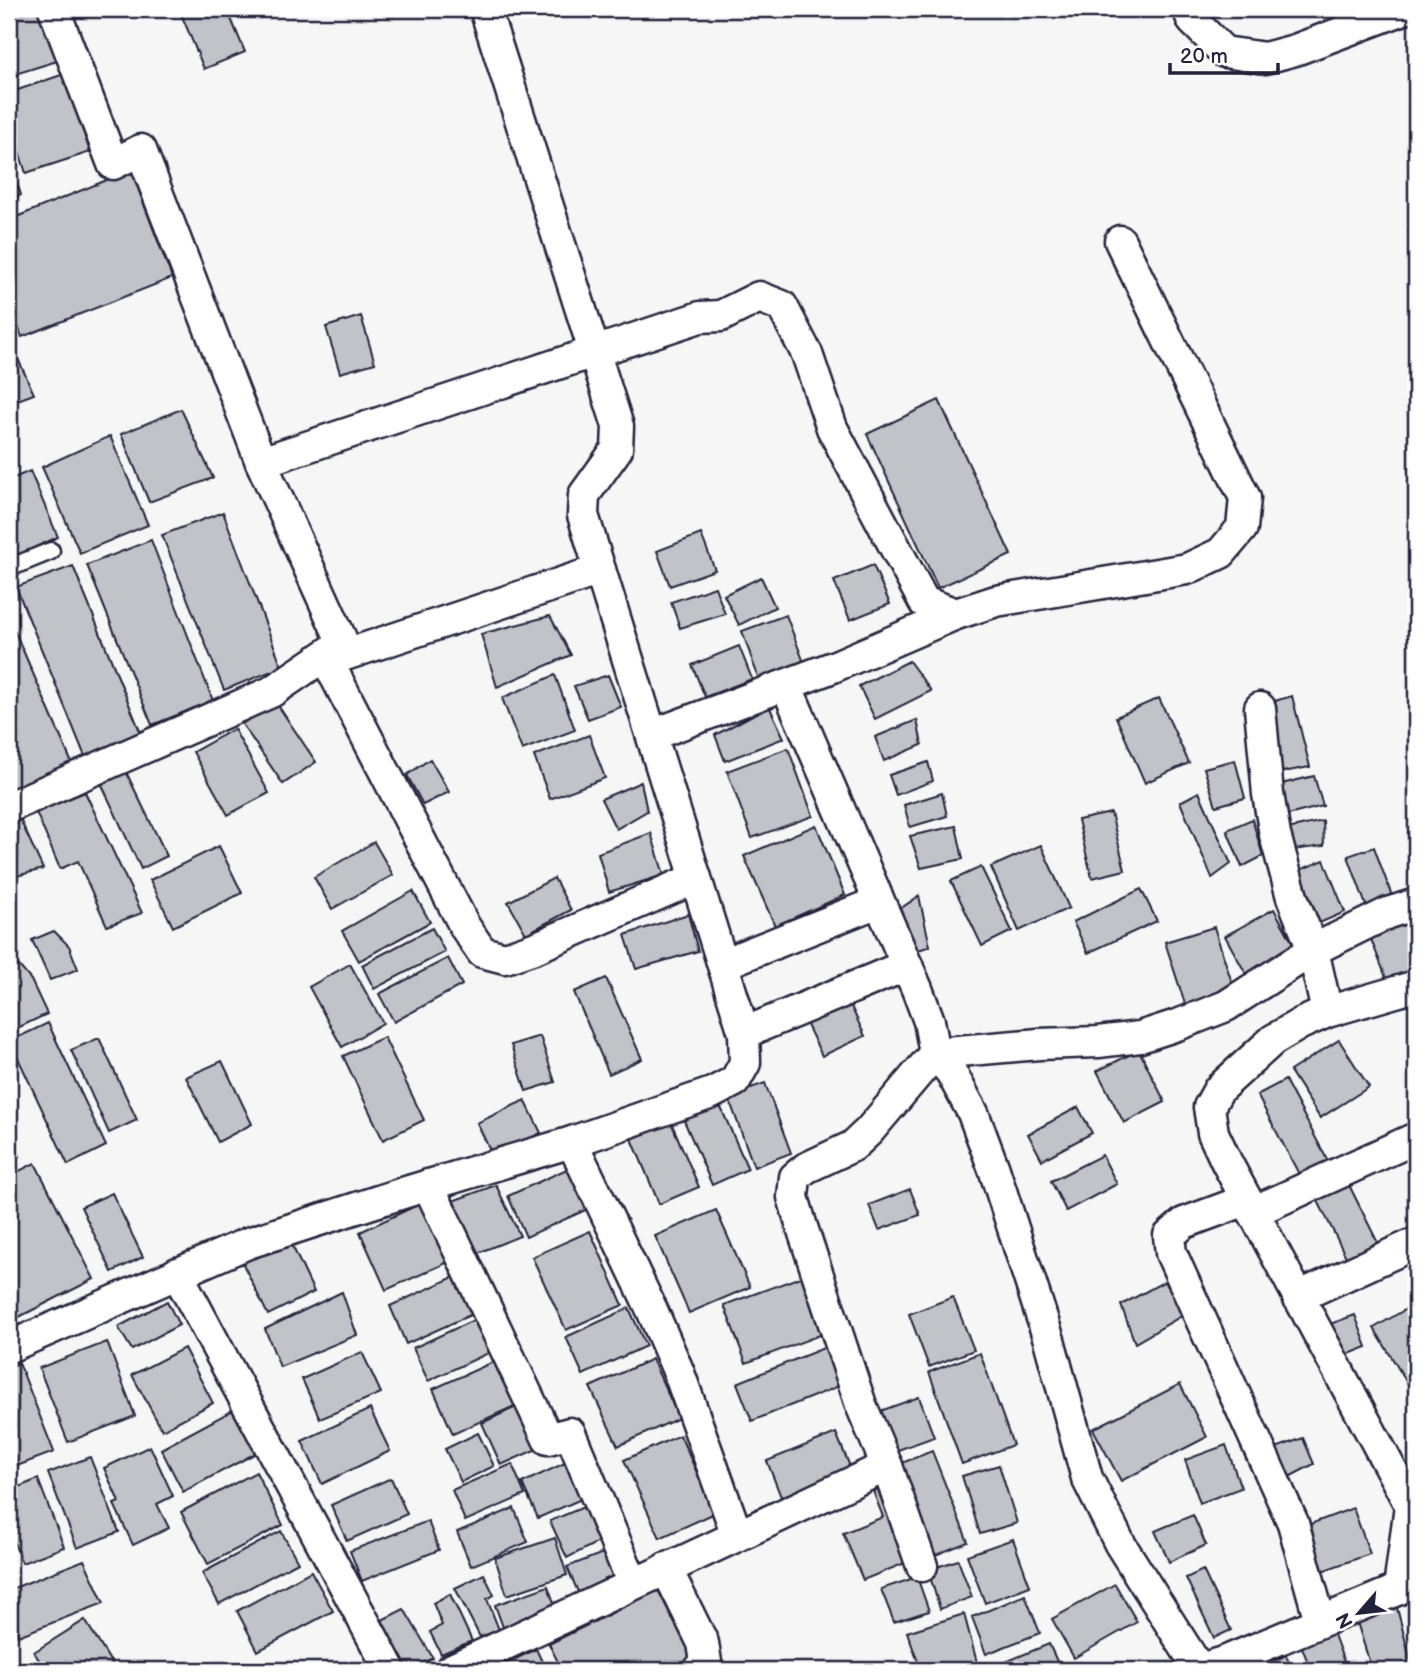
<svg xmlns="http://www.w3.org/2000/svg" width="1425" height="1679" font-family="'Balsamiq Sans',sans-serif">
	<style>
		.building { fill: #c2c2c9; stroke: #22223b; stroke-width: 2 }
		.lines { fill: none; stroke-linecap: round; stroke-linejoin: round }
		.lane-casing { stroke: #22223b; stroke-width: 21 }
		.street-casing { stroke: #22223b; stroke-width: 35 }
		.lane { stroke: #fff; stroke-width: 16 }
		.street { stroke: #fff; stroke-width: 30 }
	</style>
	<rect width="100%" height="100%" fill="#f6f6f7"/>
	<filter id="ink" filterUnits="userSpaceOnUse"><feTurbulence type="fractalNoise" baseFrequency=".0143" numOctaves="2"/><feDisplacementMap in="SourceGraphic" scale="14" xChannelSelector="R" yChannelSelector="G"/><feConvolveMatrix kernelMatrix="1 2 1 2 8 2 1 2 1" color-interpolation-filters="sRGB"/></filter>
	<g filter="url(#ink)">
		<g class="building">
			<path d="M9,9H38L57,61L9,76Z"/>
			<path d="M179,9H227L245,52L204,69Z"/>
			<path d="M64,74L90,152L26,173L9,120V93Z"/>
			<path d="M9,159L21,195L9,200Z"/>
			<path d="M131,170L172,278L22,337L9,302V220Z"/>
			<path d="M361,316L375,363L340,373L326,327Z"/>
			<path d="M9,339L34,394L9,403Z"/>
			<path d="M939,400L1011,555L938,588L867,434Z"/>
			<path d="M181,409L213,478L149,502L121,434Z"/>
			<path d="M110,436L148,525L80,553L42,467Z"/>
			<path d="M30,471L58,537L9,559V480Z"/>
			<path d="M223,512L282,667L224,690L162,535Z"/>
			<path d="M701,534L715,570L670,586L657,551Z"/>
			<path d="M151,540L213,701L152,725L87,565Z"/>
			<path d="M873,565L890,604L850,620L834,581Z"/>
			<path d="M73,566L142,736L86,759L16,587Z"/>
			<path d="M761,577L775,607L739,625L724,595Z"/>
			<path d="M715,587L725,614L680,628L671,602Z"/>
			<path d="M786,615L806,668L761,685L742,631Z"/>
			<path d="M550,616L571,655L497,687L481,634Z"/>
			<path d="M9,618L74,768L9,792Z"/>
			<path d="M739,646L752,679L705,697L692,665Z"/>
			<path d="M909,661L931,691L875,719L859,686Z"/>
			<path d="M555,675L575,730L522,750L502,698Z"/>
			<path d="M608,675L621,707L588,719L574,686Z"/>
			<path d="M1292,696L1310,767L1272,774L1271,702Z"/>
			<path d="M1159,698L1189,763L1145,783L1116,717Z"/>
			<path d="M275,701L316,762L283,784L242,724Z"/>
			<path d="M769,706L784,738L725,761L715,735Z"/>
			<path d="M917,720L922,745L884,761L875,737Z"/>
			<path d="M234,729L269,793L228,815L193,752Z"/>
			<path d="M589,735L605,778L550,799L534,756Z"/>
			<path d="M788,748L813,816L752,838L727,771Z"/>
			<path d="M430,759L449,792L423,805L407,775Z"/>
			<path d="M1235,760L1245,798L1216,806L1204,768Z"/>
			<path d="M928,762L933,781L896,795L889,775Z"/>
			<path d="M126,772L167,856L141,869L101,783Z"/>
			<path d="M1314,776L1323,806L1280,817L1273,786Z"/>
			<path d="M641,782L647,811L616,829L601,799Z"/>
			<path d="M85,792L142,913L107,926L78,861L60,869L36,812Z"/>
			<path d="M1199,792L1231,864L1212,878L1180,802Z"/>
			<path d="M942,793L947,816L910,827L904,805Z"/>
			<path d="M1111,813L1125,870L1092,878L1078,820Z"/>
			<path d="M19,817L43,869L9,878V822Z"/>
			<path d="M1252,819L1263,856L1242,867L1227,830Z"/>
			<path d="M1323,821L1324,846L1286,851L1283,830Z"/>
			<path d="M816,825L845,895L775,926L744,856Z"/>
			<path d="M956,826L963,859L921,868L910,836Z"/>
			<path d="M651,833L664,875L609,892L598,853Z"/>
			<path d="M374,842L393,875L332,909L314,877Z"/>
			<path d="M1041,845L1069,908L1019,931L991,867Z"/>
			<path d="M219,846L242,893L173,927L150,880Z"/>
			<path d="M1374,847L1393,899L1367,908L1348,856Z"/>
			<path d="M1324,860L1345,912L1315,925L1295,872Z"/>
			<path d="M981,867L1012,931L982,946L951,881Z"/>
			<path d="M554,878L571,910L526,934L508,902Z"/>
			<path d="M1141,889L1157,921L1088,953L1073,922Z"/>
			<path d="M413,891L430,922L359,961L342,931Z"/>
			<path d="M919,896L930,946L910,953L897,911Z"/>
			<path d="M1274,909L1295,947L1246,974L1225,936Z"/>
			<path d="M688,914L698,951L636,969L625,935Z"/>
			<path d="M1406,914L1416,940V974L1389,985L1367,929Z"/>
			<path d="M1214,927L1235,992L1186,1007L1165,942Z"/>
			<path d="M432,928L445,952L374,989L362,965Z"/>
			<path d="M54,931L69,946L78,969L50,980L32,940Z"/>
			<path d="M9,954L31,980L47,1014L9,1032Z"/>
			<path d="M448,958L462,985L394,1022L379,994Z"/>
			<path d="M350,964L383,1023L342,1047L309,987Z"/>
			<path d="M606,978L642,1059L609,1074L574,992Z"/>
			<path d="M847,998L865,1036L822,1056L804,1019Z"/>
			<path d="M48,1023L106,1146L68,1165L10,1041Z"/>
			<path d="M540,1036L555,1082L526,1091L511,1045Z"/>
			<path d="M384,1037L424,1120L383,1140L343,1056Z"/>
			<path d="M99,1038L137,1120L109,1133L71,1050Z"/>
			<path d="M1339,1040L1369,1087L1320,1118L1290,1071Z"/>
			<path d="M1139,1050L1165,1102L1124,1123L1097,1071Z"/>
			<path d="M222,1061L252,1124L218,1142L186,1077Z"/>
			<path d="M1285,1080L1329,1163L1301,1178L1257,1095Z"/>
			<path d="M765,1083L791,1153L754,1167L728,1096Z"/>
			<path d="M525,1100L541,1133L493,1157L477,1123Z"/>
			<path d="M718,1101L748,1169L712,1185L682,1116Z"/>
			<path d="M1078,1107L1092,1133L1042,1160L1028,1134Z"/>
			<path d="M671,1122L699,1187L659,1204L632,1139Z"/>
			<path d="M9,1129L20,1156L9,1160Z"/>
			<path d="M1102,1155L1117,1184L1066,1211L1051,1181Z"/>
			<path d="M35,1163L94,1279L9,1322V1176Z"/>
			<path d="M571,1167L590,1208L526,1237L508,1196Z"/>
			<path d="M1347,1181L1379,1245L1348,1261L1316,1197Z"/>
			<path d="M496,1185L520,1236L475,1254L447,1203Z"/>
			<path d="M910,1189L920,1215L879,1230L869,1205Z"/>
			<path d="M112,1193L143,1257L112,1272L81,1207Z"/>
			<path d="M426,1201L453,1260L386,1290L360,1232Z"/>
			<path d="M716,1210L750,1287L689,1313L655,1236Z"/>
			<path d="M590,1231L623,1305L566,1330L532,1257Z"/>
			<path d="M289,1239L314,1292L268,1315L242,1262Z"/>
			<path d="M460,1274L477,1312L406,1344L390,1306Z"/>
			<path d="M806,1275L828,1332L746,1363L724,1305Z"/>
			<path d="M1165,1281L1183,1315L1135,1343L1121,1305Z"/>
			<path d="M342,1292L357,1335L280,1367L265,1329Z"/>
			<path d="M953,1297L974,1350L929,1367L909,1314Z"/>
			<path d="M167,1301L179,1325L132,1350L118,1327Z"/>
			<path d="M1411,1306L1416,1314L1415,1396L1374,1328Z"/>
			<path d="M629,1308L646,1346L583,1375L566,1337Z"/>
			<path d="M1355,1315L1367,1347L1339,1358L1327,1325Z"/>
			<path d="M480,1317L495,1350L428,1381L413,1348Z"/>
			<path d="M107,1342L135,1416L68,1442L39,1368Z"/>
			<path d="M831,1345L847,1383L752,1421L737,1383Z"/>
			<path d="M184,1348L213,1403L162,1430L132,1375Z"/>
			<path d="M362,1352L381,1393L320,1419L302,1379Z"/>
			<path d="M980,1353L1013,1445L962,1464L929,1372Z"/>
			<path d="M504,1357L523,1402L453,1434L433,1389Z"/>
			<path d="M652,1359L679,1418L618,1446L590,1387Z"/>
			<path d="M19,1363L54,1452L9,1469V1367Z"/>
			<path d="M1180,1384L1207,1437L1121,1481L1093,1429Z"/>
			<path d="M919,1397L934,1437L884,1455L869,1415Z"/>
			<path d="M527,1402L546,1445L501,1465L482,1423Z"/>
			<path d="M370,1409L390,1451L322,1484L302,1441Z"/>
			<path d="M233,1410L256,1453L183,1492L161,1449Z"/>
			<path d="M478,1433L494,1466L461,1482L445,1449Z"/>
			<path d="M836,1433L851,1469L781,1497L767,1461Z"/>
			<path d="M680,1435L715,1513L660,1538L624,1460Z"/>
			<path d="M1303,1438L1314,1464L1289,1477L1276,1448Z"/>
			<path d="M1226,1445L1241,1488L1200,1503L1185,1460Z"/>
			<path d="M150,1446L173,1496L157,1504L169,1528L133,1545L114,1504L119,1502L104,1468Z"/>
			<path d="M932,1451L968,1542L928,1558L894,1466Z"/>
			<path d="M90,1457L119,1532L77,1548L48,1473Z"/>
			<path d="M569,1461L586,1497L538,1518L522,1483Z"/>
			<path d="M512,1464L525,1495L465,1521L452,1490Z"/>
			<path d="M999,1465L1017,1523L980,1534L962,1476Z"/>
			<path d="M256,1472L283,1525L208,1564L181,1512Z"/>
			<path d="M391,1478L407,1514L347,1541L331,1505Z"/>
			<path d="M38,1479L64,1547L22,1563L9,1530V1491Z"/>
			<path d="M886,1486L915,1559L863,1580L843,1533L883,1517L873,1491Z"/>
			<path d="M586,1506L600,1541L567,1558L550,1521Z"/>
			<path d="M514,1508L528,1542L471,1566L457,1532Z"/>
			<path d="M1353,1508L1370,1554L1322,1571L1305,1526Z"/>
			<path d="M1193,1515L1206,1545L1169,1562L1155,1531Z"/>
			<path d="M428,1521L439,1550L362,1581L350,1551Z"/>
			<path d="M281,1531L298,1562L219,1604L202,1573Z"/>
			<path d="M555,1538L567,1575L507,1595L495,1558Z"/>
			<path d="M1013,1539L1030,1586L985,1603L967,1555Z"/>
			<path d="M608,1551L624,1581L582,1601L567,1567Z"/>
			<path d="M84,1560L104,1603L18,1636L9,1617V1590Z"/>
			<path d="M958,1560L972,1597L940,1609L928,1570Z"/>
			<path d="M1203,1570L1231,1630L1214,1638L1186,1578Z"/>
			<path d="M311,1571L333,1611L258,1651L237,1611Z"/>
			<path d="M484,1574L494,1595L487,1599L499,1630L480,1637L455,1588Z"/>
			<path d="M917,1577L929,1611L894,1622L881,1589Z"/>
			<path d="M1115,1584L1137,1622L1074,1658L1052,1619Z"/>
			<path d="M548,1586L557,1611L504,1630L495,1605Z"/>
			<path d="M658,1590L694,1661L675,1670H562L549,1644Z"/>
			<path d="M450,1594L472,1641L441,1654L430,1632L442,1625L433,1603Z"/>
			<path d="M1025,1595L1040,1633L986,1654L972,1617Z"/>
			<path d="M1396,1604L1413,1670H1372L1356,1619Z"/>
			<path d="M404,1609L433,1658L409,1670H407L382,1620Z"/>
			<path d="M964,1614L979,1670H921L907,1632Z"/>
			<path d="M85,1620L112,1664L102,1670H45L34,1652Z"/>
			<path d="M1333,1632L1347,1670H1311L1301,1645Z"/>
			<path d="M1049,1644L1061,1670H1000L998,1665Z"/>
			<path d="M536,1649L546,1670H493Z"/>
			<path d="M1286,1655L1292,1670H1266L1264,1666Z"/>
		</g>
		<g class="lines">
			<g class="lane-casing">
				<path id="lane" d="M9,568L51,551"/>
			</g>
			<g class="street-casing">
				<g id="street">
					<path d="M1188,9L1193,21L1224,52L1265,58L1295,50L1404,9"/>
					<path d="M261,462L700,317L721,316L759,297L782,306L807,354L832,428L924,602L956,614L996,601L1187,569L1221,553L1242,528L1245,498L1120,241"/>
					<path d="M327,660L465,927L482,952L505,958L537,947L696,878"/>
					<path d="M324,662L600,570"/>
					<path d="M786,685L917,989L929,1021L935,1053L951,1072L973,1113L994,1169L1049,1340L1087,1478L1120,1544L1199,1669"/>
					<path d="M1260,708L1268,794L1275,835L1292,897L1313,950L1327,1012"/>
					<path d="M652,735L833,667L956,614"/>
					<path d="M9,807L271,692L343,643L261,462L141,150L113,164L54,9"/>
					<path d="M723,964L878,902"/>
					<path d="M744,1033L907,965"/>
					<path d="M572,1142L652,1310L679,1373L737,1535"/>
					<path d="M428,1185L548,1439L570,1433L633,1584"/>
					<path d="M1246,1200L1184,1223L1169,1236L1171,1253L1293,1523L1320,1621"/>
					<path d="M1253,1212L1416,1138"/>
					<path d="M177,1273L390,1670"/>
					<path d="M1298,1297L1416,1243"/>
					<path d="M9,1347L248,1243L406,1192L572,1142L712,1093L735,1081L745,1063L744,1033L583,515L584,495L617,449L618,426L485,9"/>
					<path d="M1410,1505L1227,1163L1213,1133L1209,1107L1219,1089L1273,1040L1300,1024L1327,1012L1416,986"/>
					<path d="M922,1566L887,1466L861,1405L802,1227L793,1197L795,1177L806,1168L853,1146L869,1131L935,1053L1039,1044L1098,1042L1140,1037L1180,1024L1226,1006L1313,950L1388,913L1416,904"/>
					<path d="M666,1568L703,1643L706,1662L699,1670"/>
					<path d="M1399,1589L1410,1505L1416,1488"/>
					<path d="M450,1670L887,1466"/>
					<path d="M1197,1670L1224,1662L1416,1582"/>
				</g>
			</g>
			<use href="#lane" class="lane"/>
			<use href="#street" class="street"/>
		</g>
	</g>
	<rect width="1425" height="1679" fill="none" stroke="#fff" stroke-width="35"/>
	<rect x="18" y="18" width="1390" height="1644" fill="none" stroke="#22223b" stroke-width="2.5" filter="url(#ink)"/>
	<g transform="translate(1359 1613) rotate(242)" stroke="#ffffff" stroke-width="5" paint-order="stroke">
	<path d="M0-5L12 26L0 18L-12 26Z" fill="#22223b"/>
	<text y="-10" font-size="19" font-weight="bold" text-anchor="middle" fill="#22223b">N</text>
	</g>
	<path d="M1170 63v10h108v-10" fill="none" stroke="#22223b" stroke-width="3.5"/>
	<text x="1180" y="63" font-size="21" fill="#22223b" stroke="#ffffff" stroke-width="5" paint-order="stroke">20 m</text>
</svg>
